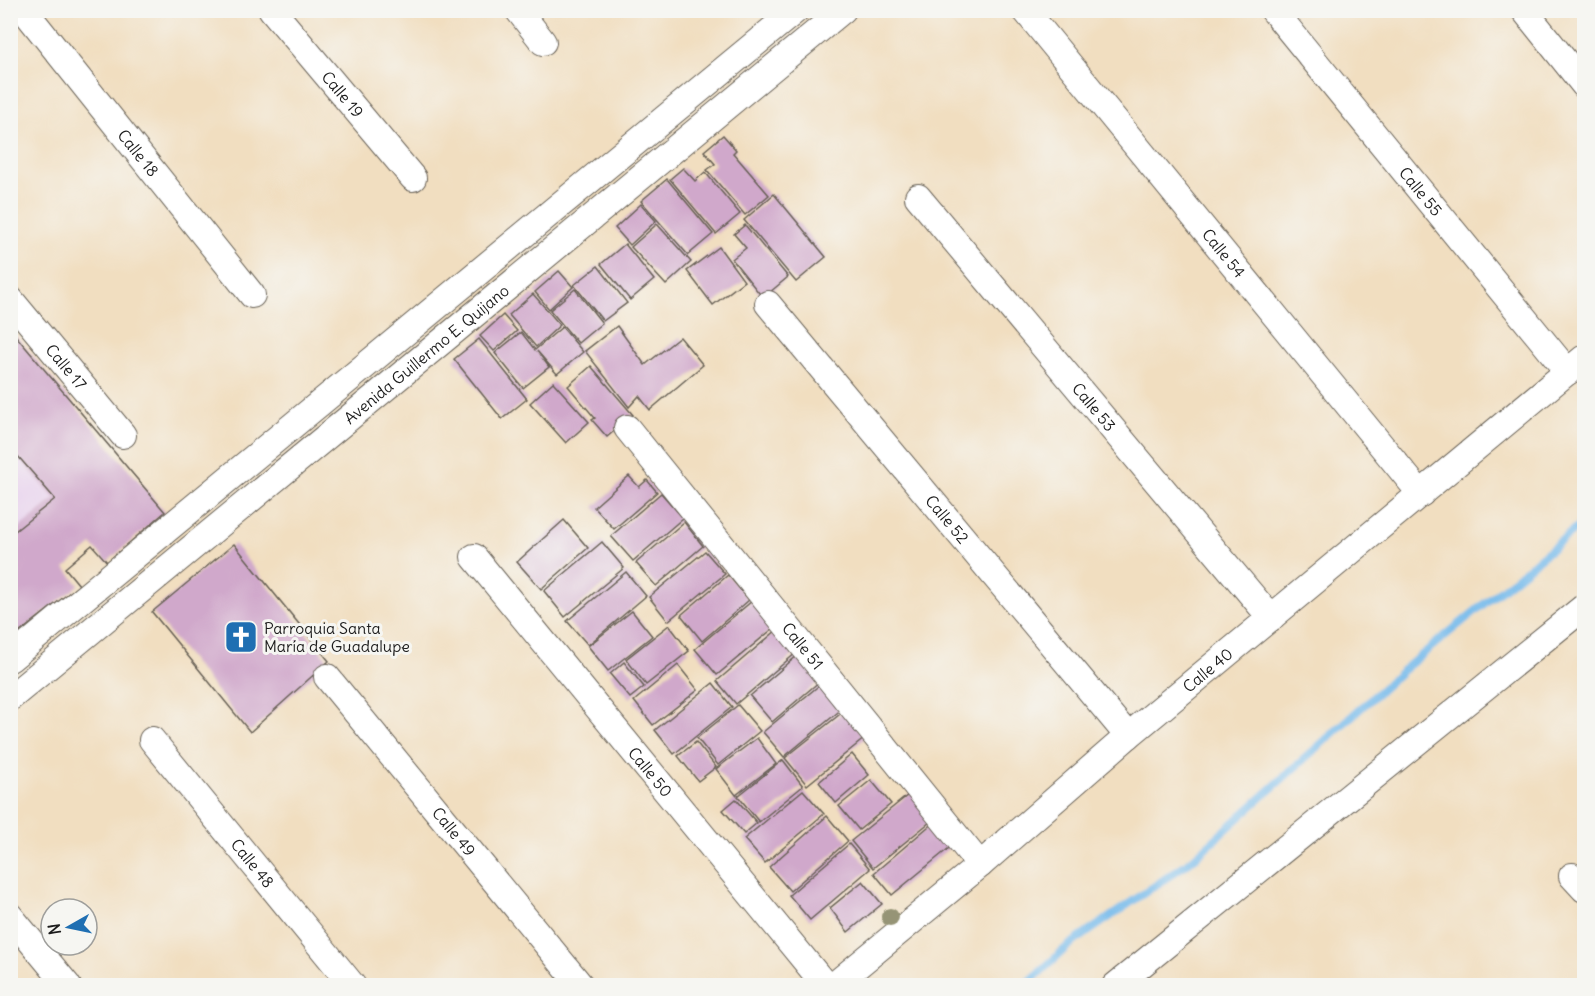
<svg xmlns="http://www.w3.org/2000/svg" width="1595" height="996" font-family="Delius,sans-serif">
	<style>
		.built { fill: #e8d2ee }
		.lines { fill: none; stroke-linecap: round; stroke-linejoin: round }
		.stream { stroke: #74baeb; stroke-width: 8 }
		.building { fill: #d0a8cb }
		.minor-casing { stroke: #676055; stroke-width: 28 }
		.minor { stroke: #fff; stroke-width: 26 }
		.tree { fill: #969476 }
		.labels { text-anchor: middle; dominant-baseline: central; stroke-width: 6; stroke-linejoin: round; paint-order: stroke }
		.street-label { font-size: 16px; fill: #1c1c1c; stroke: #f6f6f2 }
		.poi-label { font-size: 16px; fill: #1c1c1c; stroke: #f6f6f2; text-anchor: start }
	</style>
	<rect width="100%" height="100%" fill="#f6f6f2"/>
	<filter id="ink" filterUnits="userSpaceOnUse"><feTurbulence type="fractalNoise" baseFrequency=".0167" numOctaves="2"/><feDisplacementMap in="SourceGraphic" scale="12" xChannelSelector="R" yChannelSelector="G"/><feConvolveMatrix kernelMatrix="1 2 1 2 8 2 1 2 1" color-interpolation-filters="sRGB"/></filter>
	<filter id="wash" filterUnits="userSpaceOnUse"><feTurbulence type="fractalNoise" baseFrequency=".008" numOctaves="4" result="noise"/><feDisplacementMap in="SourceGraphic" scale="24" xChannelSelector="R" yChannelSelector="G"/><feGaussianBlur stdDeviation="1.35" result="paint"/><feColorMatrix in="noise" values="0 0 0 0 0 0 0 0 0 0 0 0 0 0 0 0 0 1.4 0 .05"/><feComposite in="paint" operator="in"/></filter>
	<g filter="url(#wash)">
		<rect width="100%" height="100%" fill="#f1dec0"/>
		<path class="built" d="M10,447L55,499L11,535H10Z"/>
		<g class="lines">
			<path class="stream" d="M1025,986L1068,946L1192,860L1402,671L1584,522"/>
		</g>
		<g id="blocks">
			<g class="building">
				<path d="M723,135L736,150L733,153L769,195L745,215L707,170L715,164L704,151Z"/>
				<path d="M683,168L695,181L705,172L740,214L716,234L670,179Z"/>
				<path d="M667,179L713,234L688,255L641,201Z"/>
				<path d="M774,194L826,257L796,282L744,220Z"/>
				<path d="M641,204L656,221L630,245L615,228Z"/>
				<path d="M657,224L691,262L666,285L631,247Z"/>
				<path d="M745,225L788,277L763,298L732,259L746,248L734,234Z"/>
				<path d="M625,244L654,280L630,300L601,264Z"/>
				<path d="M719,247L744,281L713,305L687,271Z"/>
				<path d="M598,266L627,303L603,321L574,285Z"/>
				<path d="M559,271L573,287L549,309L535,292Z"/>
				<path d="M575,289L602,323L578,343L550,310Z"/>
				<path d="M533,294L560,325L536,347L509,315Z"/>
				<path d="M503,315L517,331L494,351L480,336Z"/>
				<path d="M617,326L645,365L680,337L703,365L650,410L639,396L629,407L585,351Z"/>
				<path d="M562,327L583,352L557,374L537,351L549,367L523,388L495,353L521,332L535,350Z"/>
				<path d="M10,329L165,512L107,562L92,545L65,568L79,585L10,640V535L55,499L10,447Z"/>
				<path d="M479,339L527,399L502,419L454,359Z"/>
				<path d="M591,366L633,415L607,437L592,420L595,418L568,386Z"/>
				<path d="M553,382L589,422L566,443L530,403Z"/>
				<path d="M629,476L639,487L647,480L657,492L614,529L594,507Z"/>
				<path d="M661,493L683,518L633,561L611,536Z"/>
				<path d="M564,520L588,548L541,589L517,562Z"/>
				<path d="M684,522L703,546L656,586L636,563Z"/>
				<path d="M602,542L624,568L565,617L544,591Z"/>
				<path d="M234,544L329,661L250,732L152,612Z"/>
				<path d="M705,551L725,574L668,621L649,597Z"/>
				<path d="M626,572L646,596L588,645L567,621Z"/>
				<path d="M728,575L749,600L702,641L681,615Z"/>
				<path d="M752,601L775,627L717,675L695,649Z"/>
				<path d="M632,611L652,636L608,671L588,646Z"/>
				<path d="M669,625L689,651L646,685L626,659Z"/>
				<path d="M777,630L796,653L736,704L717,681Z"/>
				<path d="M798,655L820,681L772,722L750,696Z"/>
				<path d="M624,662L644,687L630,698L610,674Z"/>
				<path d="M678,665L698,690L653,725L634,701Z"/>
				<path d="M713,683L732,707L674,754L655,730Z"/>
				<path d="M822,683L843,708L784,757L763,732Z"/>
				<path d="M738,705L760,731L718,765L697,738Z"/>
				<path d="M844,711L865,738L807,785L785,758Z"/>
				<path d="M757,738L776,764L736,795L716,769Z"/>
				<path d="M696,742L716,767L698,781L678,756Z"/>
				<path d="M852,754L869,775L836,803L819,782Z"/>
				<path d="M783,760L803,786L759,822L738,796Z"/>
				<path d="M871,780L891,804L859,830L839,806Z"/>
				<path d="M803,790L824,814L765,863L744,839Z"/>
				<path d="M913,791L935,818L873,868L851,841Z"/>
				<path d="M736,799L757,823L744,834L723,810Z"/>
				<path d="M827,816L848,841L790,891L769,867Z"/>
				<path d="M935,821L954,844L892,895L874,873Z"/>
				<path d="M849,844L870,869L810,920L789,895Z"/>
				<path d="M863,881L882,904L848,932L830,908Z"/>
			</g>
		</g>
	</g>
	<g filter="url(#ink)">
		<use href="#blocks" fill-opacity="0" stroke="#676055" stroke-width="1.5"/>
		<g class="lines">
			<g class="minor-casing">
				<g id="minor">
					<path id="s1" d="M24,10L252,295"/>
					<path id="s2" d="M272,10L413,178"/>
					<path d="M518,10L543,42"/>
					<path id="s3" d="M1025,10L1421,494"/>
					<path id="s4" d="M1273,10L1568,372"/>
					<path d="M1524,10L1584,85"/>
					<path id="s5" d="M918,197L1271,618"/>
					<path id="s6" d="M10,299L123,435"/>
					<path id="s7" d="M768,304L1128,736"/>
					<path id="s8" d="M627,428L980,865"/>
					<path id="s9" d="M474,557L826,986"/>
					<path d="M10,659L796,10"/>
					<path id="s10" d="M327,677L581,986"/>
					<path id="s11" d="M10,698L843,10"/>
					<path id="s12" d="M152,740L353,986"/>
					<path d="M1572,876L1584,889"/>
					<path d="M10,916L68,986"/>
					<path id="s13" d="M833,986L980,865L1128,736L1584,358"/>
					<path d="M1115,986L1584,607"/>
				</g>
			</g>
			<use href="#minor" class="minor"/>
		</g>
		<circle class="tree" cx="890" cy="917" r="9"/>
	</g>
	<defs>
		<g id="church-square" transform="scale(1.725)"><rect x="-9" y="-9" width="18" height="18" rx="4" fill="#1f6fb2" stroke="#f6f6f2"/><path d="M-1.2-6h2.4v3.5h3.3v2.4h-3.3V6h-2.4V-.1h-3.3v-2.4h3.3Z" fill="#fff"/></g>
	</defs>
	<g fill-rule="evenodd">
		<use href="#church-square" x="241" y="637"/>
	</g>
	<g class="labels">
		<g class="street-label">
			<text stroke="none"><textPath href="#s2" startOffset="110">Calle 19</textPath></text>
			<text stroke="none"><textPath href="#s1" startOffset="183">Calle 18</textPath></text>
			<text stroke="none"><textPath href="#s4" startOffset="234">Calle 55</textPath></text>
			<text stroke="none"><textPath href="#s3" startOffset="314">Calle 54</textPath></text>
			<text stroke="none"><textPath href="#s11" startOffset="540">Avenida Guillermo E. Quijano</textPath></text>
			<text stroke="none"><textPath href="#s6" startOffset="88">Calle 17</textPath></text>
			<text stroke="none"><textPath href="#s5" startOffset="274">Calle 53</textPath></text>
			<text stroke="none"><textPath href="#s7" startOffset="280">Calle 52</textPath></text>
			<text stroke="none"><textPath href="#s8" startOffset="280">Calle 51</textPath></text>
			<text stroke="none"><textPath href="#s13" startOffset="490">Calle 40</textPath></text>
			<text stroke="none"><textPath href="#s9" startOffset="278">Calle 50</textPath></text>
			<text stroke="none"><textPath href="#s10" startOffset="200">Calle 49</textPath></text>
			<text stroke="none"><textPath href="#s12" startOffset="159">Calle 48</textPath></text>
		</g>
		<g class="poi-label">
			<text x="264" y="628">Parroquia Santa<tspan x="264" dy="18">María de Guadalupe</tspan></text>
		</g>
	</g>
	<rect width="1595" height="996" fill="none" stroke="#f6f6f2" stroke-width="36"/>
	<g transform="translate(69 927) rotate(261)"><circle r="28" fill="#f6f6f2" stroke="#9f9f9c" stroke-width="1.5"/>
	<path d="M0-4.5L10 22L0 15L-10 22Z" fill="#1f6fb2"/>
	<text y="-9" font-size="16" font-weight="bold" text-anchor="middle" fill="#1c1c1c">N</text>
	</g>
</svg>
